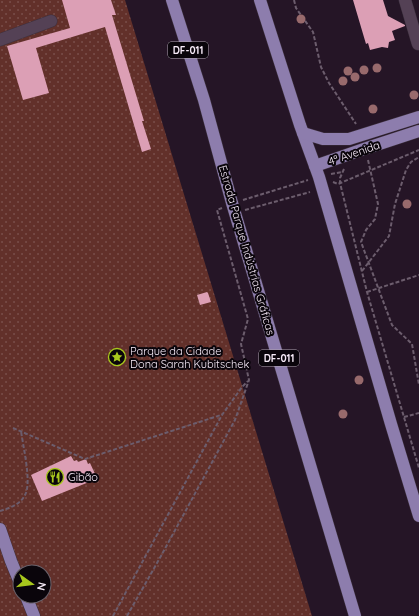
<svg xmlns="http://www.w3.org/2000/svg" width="419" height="616" font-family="Quicksand,sans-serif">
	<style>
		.park { fill: url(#park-dots); fill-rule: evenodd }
		.building { fill: #dc9fb5 }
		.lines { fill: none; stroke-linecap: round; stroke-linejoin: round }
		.minor-casing { stroke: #3d313e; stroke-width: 13 }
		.major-casing { stroke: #3d313e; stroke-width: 13 }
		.path { stroke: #6c5d6d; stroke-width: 2; stroke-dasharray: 4 2; stroke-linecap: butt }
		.minor { stroke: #544155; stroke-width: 12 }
		.major { stroke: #8d7dad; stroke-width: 12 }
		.tree { fill: #986a6c }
		.labels { text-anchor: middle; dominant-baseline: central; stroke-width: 4; stroke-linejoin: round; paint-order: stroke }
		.shield { fill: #0a050b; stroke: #b1a7b2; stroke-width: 1 }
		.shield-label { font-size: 10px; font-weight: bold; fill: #f8ecf9 }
		.street-label { font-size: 11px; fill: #f8ecf9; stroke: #0a050b }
		.poi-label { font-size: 11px; fill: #f8ecf9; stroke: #0a050b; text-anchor: start }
	</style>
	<defs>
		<pattern id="park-dots" width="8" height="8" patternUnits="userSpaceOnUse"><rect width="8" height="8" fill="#62302a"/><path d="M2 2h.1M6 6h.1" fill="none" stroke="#794e4a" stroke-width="1.8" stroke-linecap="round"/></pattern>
	</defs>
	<rect width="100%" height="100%" fill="#251526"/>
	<path class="park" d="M0,0H125L312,616H0ZM20,572H44V596H20Z"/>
	<g class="building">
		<path d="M62,0H111L116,15H112L144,121H142L151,149L142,152L105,27L36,48L49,93L23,100L7,46L70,28Z"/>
		<path d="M353,0H383L388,16L405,25V26L392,31L395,40L389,42L388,48L382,47L370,50L368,43L366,44Z"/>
		<path d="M207,292L208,293L211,302L200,305L197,295Z"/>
		<path d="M71,456L74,461L77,460L78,462L86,459L88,464L90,463L96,476L94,480L42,501L31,475Z"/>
	</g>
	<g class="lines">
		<g class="minor-casing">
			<g id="minor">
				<path d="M405,0L418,44"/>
				<path d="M0,40L51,21"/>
			</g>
		</g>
		<g class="major-casing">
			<g id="major">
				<path d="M172,0L204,100L232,203L355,616"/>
				<path d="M260,0L300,125L319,177L391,424L419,516"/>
				<path d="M303,133L323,139H349L419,117"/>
				<path d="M315,166L364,149L419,131"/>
				<path d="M0,529L11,561L20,583"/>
				<path d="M26,596L34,616"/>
			</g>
		</g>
		<g class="path">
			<path d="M294,0L296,8L313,32L321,67L329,83L356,124"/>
			<path d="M368,160L378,204L375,219L366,230L361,242L392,325L412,344L419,385"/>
			<path d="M344,169L340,178V183L367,292L419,468"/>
			<path d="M331,174L342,172"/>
			<path d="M333,182L338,184L419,150"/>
			<path d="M243,200L308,180"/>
			<path d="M245,210L310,192"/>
			<path d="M362,271L389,236L395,204L406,170L411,162L419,157"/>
			<path d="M367,292L419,275"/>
			<path d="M404,417L419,413"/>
			<path d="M13,428L85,459L221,415"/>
			<path d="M0,511C9,508 20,505 25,495C32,483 23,446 21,431"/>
			<path d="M113,616L222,415L242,387L248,381"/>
			<path d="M127,616L161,556L235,420L249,380L241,344L248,319L217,210L222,208"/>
		</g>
		<use href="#minor" class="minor"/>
		<use href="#major" class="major"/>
	</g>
	<g class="tree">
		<circle cx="301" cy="19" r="4.5"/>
		<circle cx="377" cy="68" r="4.5"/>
		<circle cx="364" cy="70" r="4.5"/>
		<circle cx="348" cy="71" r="4.5"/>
		<circle cx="355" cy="77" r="4.5"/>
		<circle cx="343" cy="81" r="4.5"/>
		<circle cx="414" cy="95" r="4.5"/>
		<circle cx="373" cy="109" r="4.5"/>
		<circle cx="407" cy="204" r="4.5"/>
		<circle cx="359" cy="380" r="4.5"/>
		<circle cx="343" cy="414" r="4.5"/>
	</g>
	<defs>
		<g id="sight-ring" transform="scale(0.9)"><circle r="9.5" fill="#0a050b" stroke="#a8c71d" stroke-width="1.5"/><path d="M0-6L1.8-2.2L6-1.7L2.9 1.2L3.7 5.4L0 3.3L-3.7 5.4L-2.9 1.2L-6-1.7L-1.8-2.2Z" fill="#a8c71d"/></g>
		<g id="restaurant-ring" transform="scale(0.9)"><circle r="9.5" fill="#0a050b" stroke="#a8c71d" stroke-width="1.5"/><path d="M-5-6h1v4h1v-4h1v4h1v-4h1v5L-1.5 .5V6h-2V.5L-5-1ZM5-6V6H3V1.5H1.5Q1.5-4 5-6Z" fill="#a8c71d"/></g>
	</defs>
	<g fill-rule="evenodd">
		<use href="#sight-ring" x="117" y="357"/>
		<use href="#restaurant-ring" x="55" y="477"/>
	</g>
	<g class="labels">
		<g class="shield">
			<rect x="168" y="42" width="40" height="16" rx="3"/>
			<rect x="259" y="350" width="40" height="16" rx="3"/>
		</g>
		<g class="shield-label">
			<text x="188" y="50">DF-011</text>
			<text x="279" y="358">DF-011</text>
		</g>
		<g class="street-label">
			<text transform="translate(354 153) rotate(-19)">4ª Avenida</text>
			<text transform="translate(247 250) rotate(74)">Estrada Parque Indústrias Gráficas</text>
		</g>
		<g class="poi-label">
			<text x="130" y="351">Parque da Cidade<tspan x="130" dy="13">Dona Sarah Kubitschek</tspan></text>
			<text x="68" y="477">Gibão</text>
		</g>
	</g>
	<g transform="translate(32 584) rotate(104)"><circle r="19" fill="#0a050b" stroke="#69616a"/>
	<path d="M0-3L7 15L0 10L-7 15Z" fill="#a8c71d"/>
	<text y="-6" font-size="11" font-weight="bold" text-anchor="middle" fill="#f8ecf9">N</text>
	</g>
</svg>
